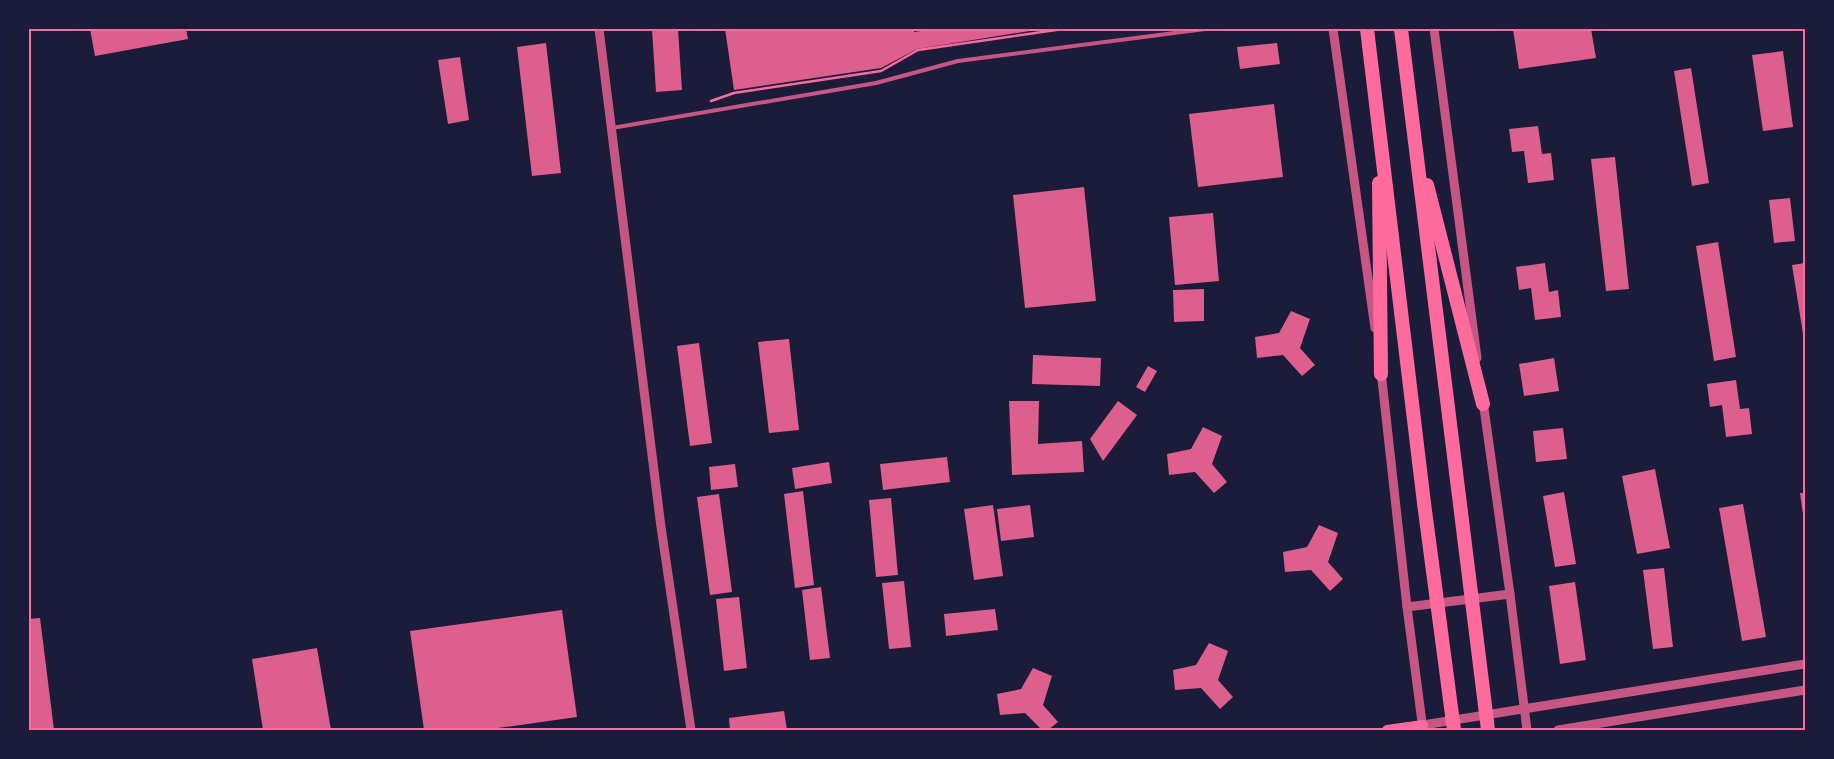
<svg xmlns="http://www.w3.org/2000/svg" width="1834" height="759" font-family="'Noto Serif',serif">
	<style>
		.building { fill: #dd5f8e }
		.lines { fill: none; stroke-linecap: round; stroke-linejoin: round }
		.path { stroke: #ff6b9d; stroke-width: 2.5 }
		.service { stroke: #c65784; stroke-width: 4 }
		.tertiary { stroke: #c65784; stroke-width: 9 }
		.secondary { stroke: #ff6b9d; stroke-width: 10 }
		.trunk { stroke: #ff6b9d; stroke-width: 14 }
		.neatline { fill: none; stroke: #ff6b9d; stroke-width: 2 }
	</style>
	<rect width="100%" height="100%" fill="#1b1b3a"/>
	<g class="building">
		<path d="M90,29H186L188,39L95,56Z"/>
		<path d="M652,29H678L682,90L656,92Z"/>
		<path d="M725,29H914V32L935,29L1036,30L917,49L881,68L734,90Z"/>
		<path d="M1513,29H1591L1596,58L1519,69Z"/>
		<path d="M546,43L561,173L532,176L517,47Z"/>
		<path d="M1277,43L1280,64L1240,69L1237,47Z"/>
		<path d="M1783,51L1793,127L1763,131L1752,55Z"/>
		<path d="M460,57L469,120L448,124L438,60Z"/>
		<path d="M1691,68L1709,183L1692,186L1674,71Z"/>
		<path d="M1274,104L1283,177L1198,187L1189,114Z"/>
		<path d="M1538,126L1542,154L1551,153L1554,180L1528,183L1524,151L1512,152L1509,129Z"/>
		<path d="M1615,157L1629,289L1606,291L1591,159Z"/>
		<path d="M1084,187L1096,301L1025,308L1013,195Z"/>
		<path d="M1790,198L1795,241L1774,243L1769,200Z"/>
		<path d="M1213,213L1219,281L1175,285L1169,217Z"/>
		<path d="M1718,242L1736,357L1714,361L1696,246Z"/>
		<path d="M1545,263L1549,292L1558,290L1561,317L1535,320L1531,288L1519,290L1516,267Z"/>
		<path d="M1805,263V340H1804L1792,265Z"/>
		<path d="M1204,289V321L1174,322L1173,290Z"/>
		<path d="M1291,311L1310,319L1300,348L1315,365L1302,376L1283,355L1257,358L1255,337L1279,333Z"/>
		<path d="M789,339L799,430L769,433L758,342Z"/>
		<path d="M699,343L712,443L690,446L677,346Z"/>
		<path d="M1033,355L1101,358L1100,386L1032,384Z"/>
		<path d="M1554,358L1559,391L1524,396L1519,364Z"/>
		<path d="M1148,366L1157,371L1145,392L1136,387Z"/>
		<path d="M1736,380L1740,409L1749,408L1752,434L1726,437L1722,405L1710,407L1707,384Z"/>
		<path d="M1009,401H1039L1038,444L1082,441L1084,472L1012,475Z"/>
		<path d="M1118,401L1137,415L1103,461L1090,439Z"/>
		<path d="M1203,427L1222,436L1212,464L1227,482L1214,493L1195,472L1169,475L1167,454L1191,449Z"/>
		<path d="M1563,428L1567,459L1536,462L1533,431Z"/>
		<path d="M947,457L950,482L883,490L880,464Z"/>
		<path d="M829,462L832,483L795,489L792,468Z"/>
		<path d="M735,464L738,487L711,490L709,467Z"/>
		<path d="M1655,469L1670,548L1637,554L1622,476Z"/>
		<path d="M803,491L814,585L795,588L784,494Z"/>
		<path d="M1564,492L1576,564L1555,567L1543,496Z"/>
		<path d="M1800,493H1805V521H1804Z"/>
		<path d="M719,494L732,592L710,595L697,497Z"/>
		<path d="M891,498L898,575L876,577L869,500Z"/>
		<path d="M1743,504L1766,637L1742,641L1719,508Z"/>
		<path d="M993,505L1003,576L974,580L964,509Z"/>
		<path d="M1030,505L1034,537L1001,541L997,509Z"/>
		<path d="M1319,525L1338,533L1328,562L1343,579L1330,591L1311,570L1285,572L1283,552L1307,547Z"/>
		<path d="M1664,568L1673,647L1653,649L1643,570Z"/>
		<path d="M904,581L911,647L889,649L882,583Z"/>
		<path d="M1575,582L1586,660L1560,664L1549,586Z"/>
		<path d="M821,587L830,658L810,660L802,590Z"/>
		<path d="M739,597L747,668L724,671L716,599Z"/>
		<path d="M995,609L998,630L946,636L944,614Z"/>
		<path d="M562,610L577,717L484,730H424L410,631Z"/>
		<path d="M40,618L54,730H29V619Z"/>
		<path d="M1209,643L1228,651L1218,680L1233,697L1220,709L1201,688L1175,690L1173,670L1196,665Z"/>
		<path d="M317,648L331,730H263L252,659Z"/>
		<path d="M1033,668L1052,676L1043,705L1058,722L1048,730H1042L1025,713L1000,715L997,694L1021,689Z"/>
		<path d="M784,711L787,730H730L729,718Z"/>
	</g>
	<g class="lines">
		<path class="path" d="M711,101L734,93L881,71L918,50L1063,29"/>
		<path class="service" d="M612,128L876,83L958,61L1205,29"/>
		<g class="tertiary">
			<path d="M599,29L661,527L691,730"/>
			<path d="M1333,29L1375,328"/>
			<path d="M1434,29L1477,358"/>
			<path d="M1381,371L1407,607L1423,730"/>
			<path d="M1483,401L1510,594L1527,730"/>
			<path d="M1407,607L1510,594"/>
			<path d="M1423,725L1805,664"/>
			<path d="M1558,730L1805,690"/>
		</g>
		<path class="secondary" d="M1387,730L1423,725"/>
		<g class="trunk">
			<path d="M1367,29L1424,503L1454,730"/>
			<path d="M1401,29L1488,730"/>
			<path d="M1379,183L1381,374"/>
			<path d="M1427,185L1483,404"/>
		</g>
	</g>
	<rect width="1834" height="759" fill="none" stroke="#1b1b3a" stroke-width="60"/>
	<rect x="30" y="30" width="1774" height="699" class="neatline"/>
</svg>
